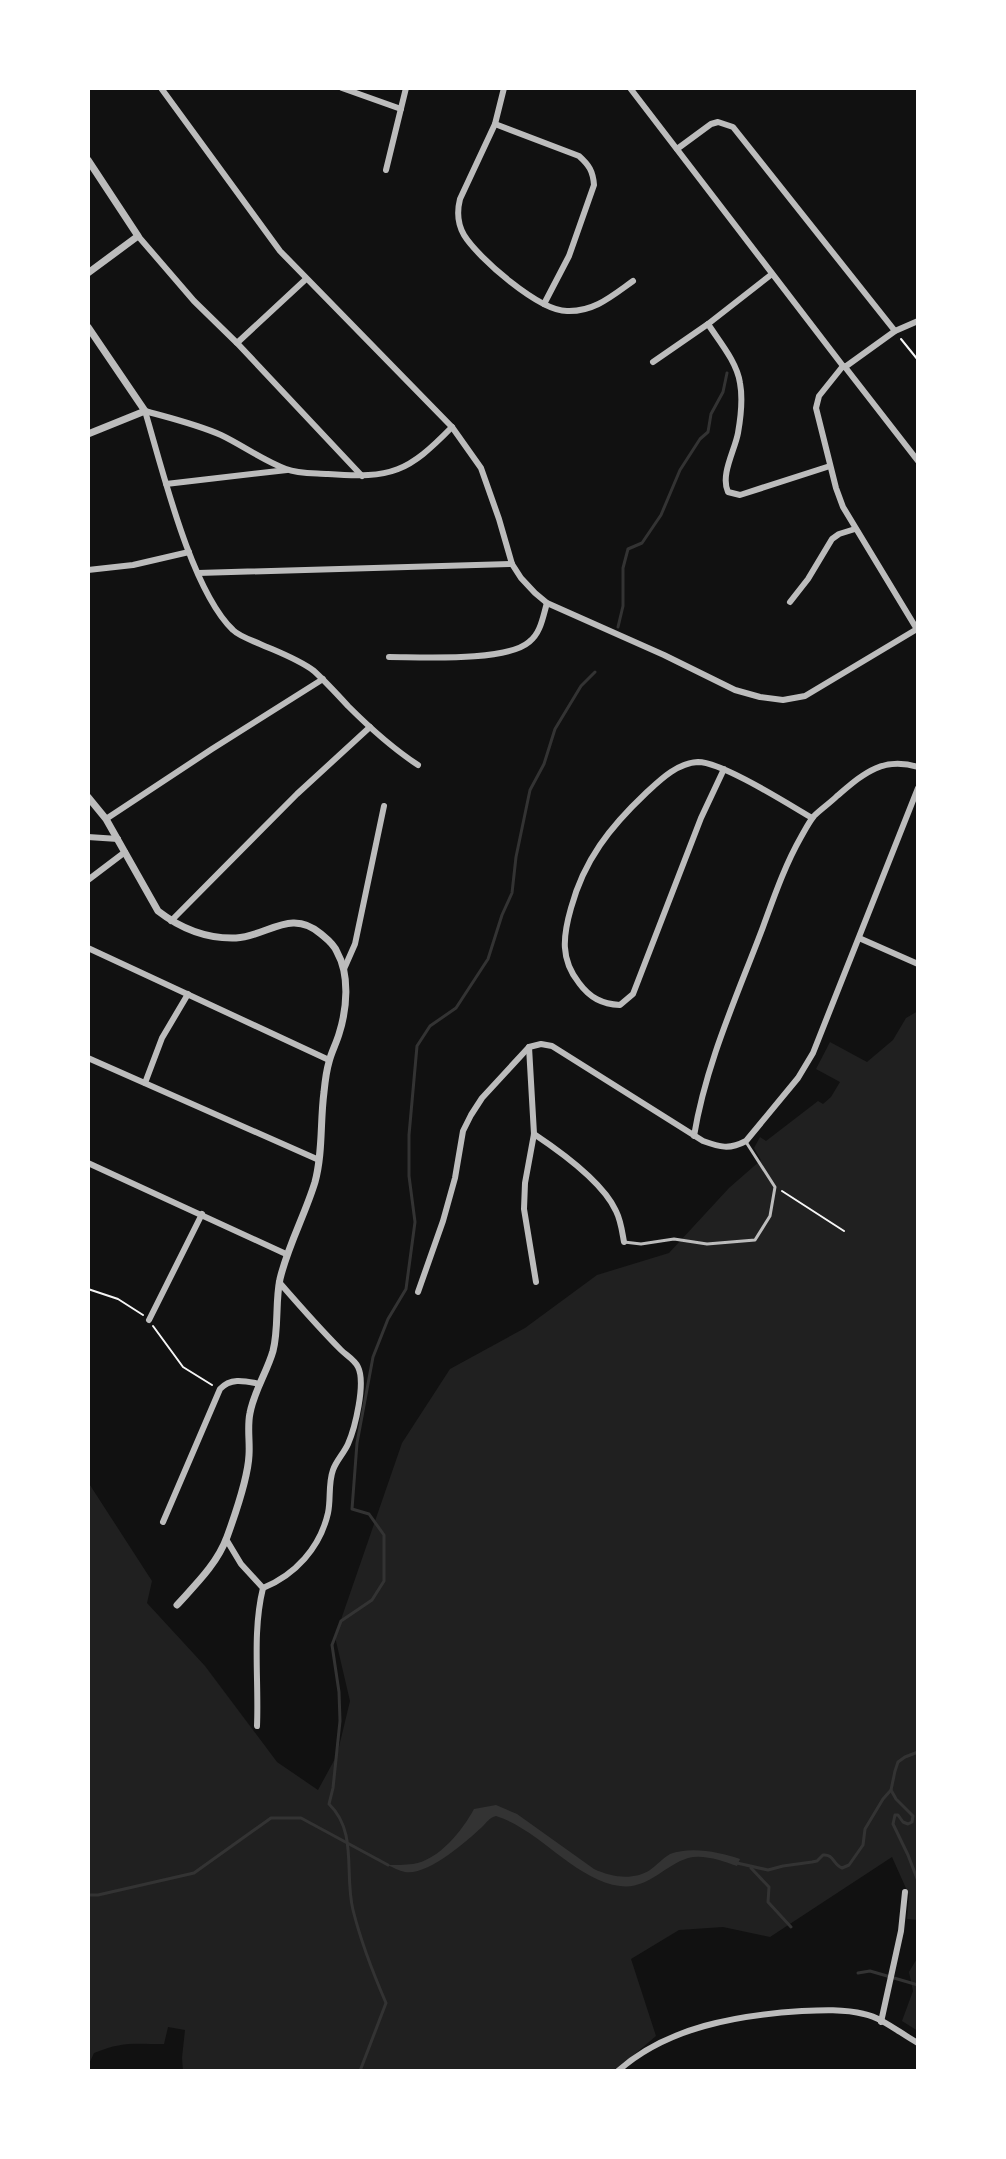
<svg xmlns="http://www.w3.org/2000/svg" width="1006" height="2159" font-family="'PT Sans Narrow',sans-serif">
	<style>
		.green { fill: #202020 }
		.water { fill: #333 }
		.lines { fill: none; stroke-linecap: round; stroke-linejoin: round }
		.stream { stroke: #333; stroke-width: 3 }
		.path { stroke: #f5f5f5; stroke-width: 2 }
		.service { stroke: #bcbcbc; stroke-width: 3 }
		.minor { stroke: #bcbcbc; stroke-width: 6 }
		.tertiary { stroke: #bcbcbc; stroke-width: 7 }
	</style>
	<rect width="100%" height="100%" fill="#111"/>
	<g class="green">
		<path d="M918,1011V1920L907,1919L909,1895L892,1857L770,1937L723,1927L679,1930L631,1959L656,2036L615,2071H183L182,2058L185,2030L168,2027L164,2044C134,2044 123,2041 94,2053L88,2066V1482L152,1581L147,1603L205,1666L277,1762L318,1790L337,1755L350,1701L335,1637L402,1443L450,1369L525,1328L597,1275L669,1253L729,1188L761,1160L754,1148L760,1137L766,1141L818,1101L823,1104L831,1097L840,1082L816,1069L830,1042L867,1062L893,1040L906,1018Z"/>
		<path d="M918,1957V2031L902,2021L913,1991L909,1972Z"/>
	</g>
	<path class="water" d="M496,1805L517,1814L594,1869C611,1877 633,1881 650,1870C657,1865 663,1858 670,1854C691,1846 720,1852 740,1859L737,1866C722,1861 704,1854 688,1858C665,1865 647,1890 620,1886C575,1880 539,1829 496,1816C489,1818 487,1822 482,1827C466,1842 427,1876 405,1872C399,1871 393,1867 387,1865C395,1865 405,1865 413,1864C439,1860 462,1831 474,1809Z"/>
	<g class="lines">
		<g class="stream">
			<path d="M618,627L623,606V568L628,549L642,543L661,515L680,470L700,439L708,432L711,414L723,392L727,373"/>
			<path d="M891,1790L896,1799L913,1816L912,1822L908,1824L903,1822L898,1815H895L893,1824L908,1855L918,1881"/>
			<path d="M737,1863L768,1870L783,1866L812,1862L817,1861L823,1855C834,1854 833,1865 842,1868L849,1865L863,1845L865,1829L883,1799L891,1790L895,1771L898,1762L905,1757L918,1752"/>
			<path d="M751,1868L769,1887L768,1902L791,1927"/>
			<path d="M88,1895H98L194,1873L271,1818H301L388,1865"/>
			<path d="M858,1973L870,1971L918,1985"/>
			<path d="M360,2071L386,2003C373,1973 361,1942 353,1910C344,1874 358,1832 329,1804L333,1788L340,1721L339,1692L332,1645L341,1621L372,1600L384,1581V1535L369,1514L352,1509L357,1443L373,1357L388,1319L406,1289L415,1222L409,1176V1135L417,1046L430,1026L456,1008L488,959L502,915L512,893L516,857L530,790L544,764L555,729L581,686L595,672"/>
		</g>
		<g class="path">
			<path d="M901,339L918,360"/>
			<path d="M782,1191L844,1231"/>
			<path d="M88,1289L118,1299L143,1315"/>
			<path d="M153,1326L183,1367L212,1385"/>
		</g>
		<path class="service" d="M624,1242L641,1244L674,1239L707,1244L755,1240L770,1216L775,1187L746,1142"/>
		<g class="minor">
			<path d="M161,88L280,251L452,427L481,468L499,519L512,564L521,578L535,593L547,603L664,655L735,690L760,697L783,700L805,696L917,629"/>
			<path d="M342,88L401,109"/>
			<path d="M504,88L495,124L460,199C457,211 457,223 464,235C478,258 539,311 567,311C594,312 612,296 633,281"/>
			<path d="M630,88L843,366"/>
			<path d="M495,124L579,156C589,165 593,171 594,185L569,256L544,304"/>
			<path d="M677,149L711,124L718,122L733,127L895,331"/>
			<path d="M386,170L406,88"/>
			<path d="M138,236L194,301L237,343L362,476"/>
			<path d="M918,321L895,331L845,367L843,366L819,396L816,408L836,488L843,507L918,631"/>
			<path d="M708,324C719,341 737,362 740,383C743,399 741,416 738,433C735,450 720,475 728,492L740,495L830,466"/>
			<path d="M237,343L306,279"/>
			<path d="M653,362L708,324L772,274"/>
			<path d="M845,367L918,461"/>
			<path d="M145,411C162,468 191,590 233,630C239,636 251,640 260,644C278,652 298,659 314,671C326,682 337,694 348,706C370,728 392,748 418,765"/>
			<path d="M145,411C170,418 196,424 221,435C242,445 264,461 286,469C298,474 315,473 328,474C392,479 408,472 452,427"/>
			<path d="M166,484L287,470"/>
			<path d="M88,570L133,565L189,552"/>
			<path d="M198,573L512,564"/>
			<path d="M790,602L808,579L832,539L839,534L855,529"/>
			<path d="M389,657C421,657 506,662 529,642C541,633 543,616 547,603"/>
			<path d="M724,769L701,818L633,994L620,1005C602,1004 590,998 579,983C560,959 563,936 571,908C584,860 610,827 646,793C660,780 677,763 698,762C722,762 788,804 812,818"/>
			<path d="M106,819L212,749L323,679"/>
			<path d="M88,837L118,839"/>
			<path d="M88,880L125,852"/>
			<path d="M171,921L297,794L370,727"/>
			<path d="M859,938L918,964"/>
			<path d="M88,948L329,1060"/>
			<path d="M344,969L355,944L384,806"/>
			<path d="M529,1047L534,1134L525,1183L524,1209L536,1282"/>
			<path d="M88,1058L319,1160"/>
			<path d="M145,1083L162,1038L188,994"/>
			<path d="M534,1134C561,1152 603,1182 616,1211C621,1221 622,1231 624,1242"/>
			<path d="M694,1136C706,1063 737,996 763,927C774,897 785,865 801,837C805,830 809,822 814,816C821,809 830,803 837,796C863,774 882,756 918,767"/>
			<path d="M88,1163L286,1254"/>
			<path d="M418,1292L443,1221L455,1178L463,1131L471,1115L482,1098L529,1047L541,1044L552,1046L703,1141C720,1147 729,1150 746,1141L798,1078L813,1053L918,788"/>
			<path d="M149,1320L202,1214"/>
			<path d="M163,1522L220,1389C231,1377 245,1381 260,1384"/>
			<path d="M226,1539L241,1564L263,1588C252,1633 259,1679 257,1726"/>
			<path d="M263,1588C295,1575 320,1548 328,1513C331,1499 328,1484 333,1470C336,1461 344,1453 348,1444C355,1428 366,1383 358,1367C355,1360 346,1355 341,1350C319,1328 299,1305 279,1282"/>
			<path d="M881,2022L901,1931L905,1892"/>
			<path d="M618,2071C667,2027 738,2015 802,2011C822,2010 844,2009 864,2014C883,2018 901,2034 918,2043"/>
		</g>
		<g class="tertiary">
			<path d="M88,160L138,236L88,273"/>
			<path d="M88,327L145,411L88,434"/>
			<path d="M88,797L106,819L158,911C180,928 207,939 236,938C268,936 291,908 321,934C327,939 334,944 337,952C350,975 347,1009 339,1034C336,1044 331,1053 329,1062C326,1072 325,1082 324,1092C320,1122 323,1153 315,1182C305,1215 288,1245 280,1279C275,1302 279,1328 273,1351C267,1372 254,1391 250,1413C247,1427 250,1441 249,1455C248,1478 235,1515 227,1537C217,1564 196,1584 177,1605"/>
		</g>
	</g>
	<rect width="1006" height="2159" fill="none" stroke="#ffffff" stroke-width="180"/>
</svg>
